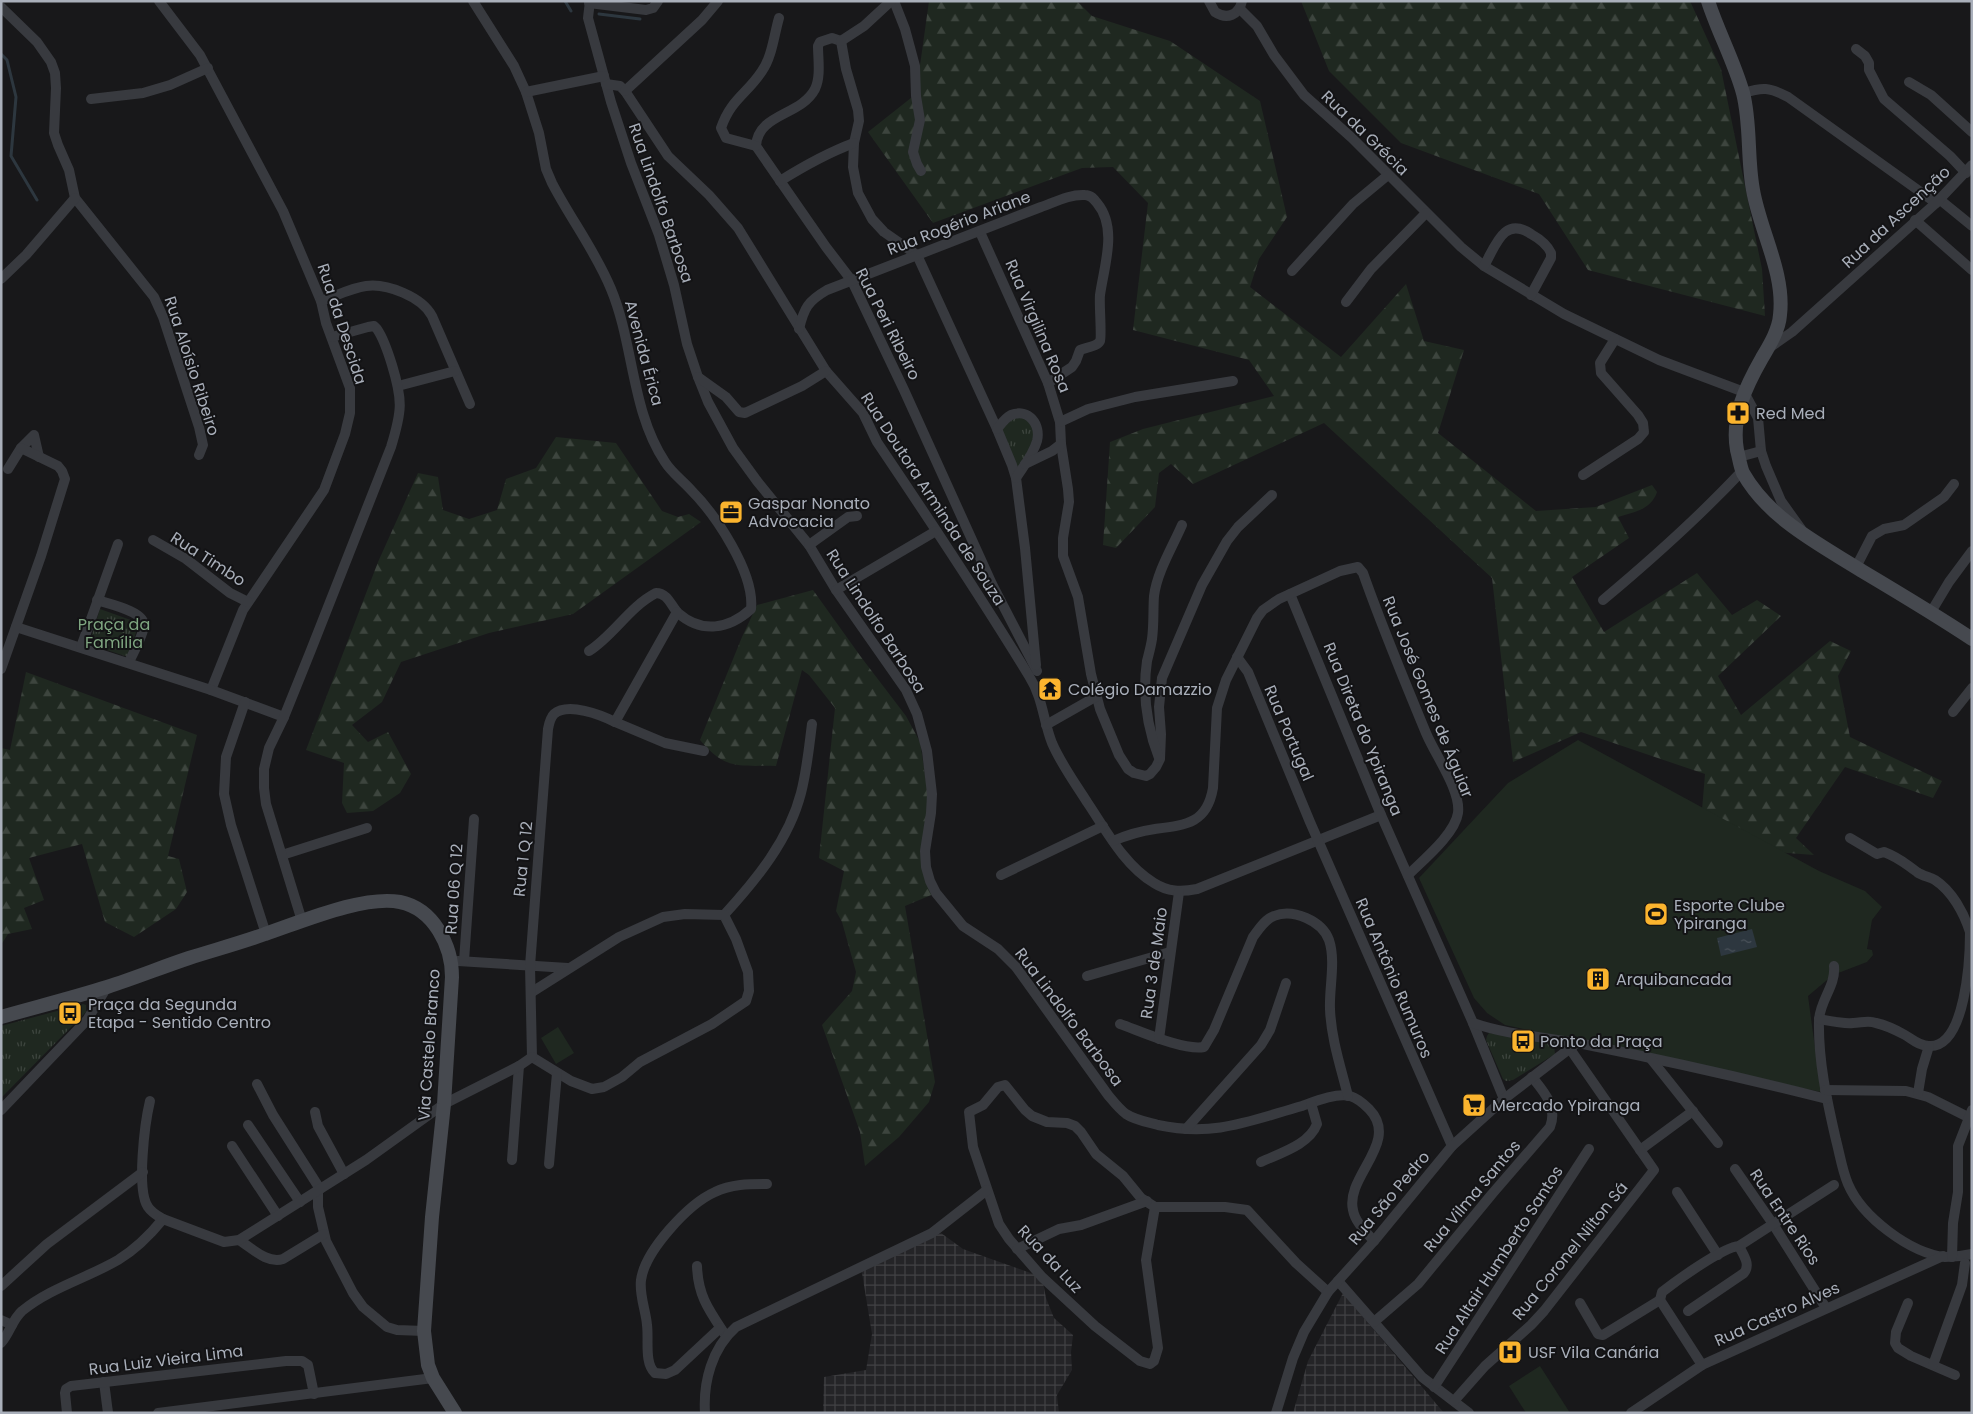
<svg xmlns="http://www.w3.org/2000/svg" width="1973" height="1414" font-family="Poppins,sans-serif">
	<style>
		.industrial { fill: url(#industrial-grid) }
		.grass { fill: url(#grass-tufts) }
		.forest { fill: url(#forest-firs) }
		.pitch { fill: #1f2820 }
		.water { fill: url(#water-ripples) }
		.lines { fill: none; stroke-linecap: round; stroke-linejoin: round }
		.stream { stroke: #2d373f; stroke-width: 3 }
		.minor { stroke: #383a3f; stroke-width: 10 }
		.secondary { stroke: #46494f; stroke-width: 14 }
		.labels { text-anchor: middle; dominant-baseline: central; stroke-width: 4; stroke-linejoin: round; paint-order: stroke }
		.street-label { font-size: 16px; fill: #a9afba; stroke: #131315 }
		.poi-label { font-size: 16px; fill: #a9afba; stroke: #131315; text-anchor: start }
		.park-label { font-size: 16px; fill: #7fa681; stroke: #131315 }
	</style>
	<defs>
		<pattern id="industrial-grid" width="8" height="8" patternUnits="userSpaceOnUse" patternTransform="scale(1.25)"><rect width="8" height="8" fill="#242427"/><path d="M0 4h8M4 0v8" fill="none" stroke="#414144"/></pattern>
		<pattern id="grass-tufts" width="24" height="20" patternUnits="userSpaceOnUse" patternTransform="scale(1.25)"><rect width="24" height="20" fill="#1f2820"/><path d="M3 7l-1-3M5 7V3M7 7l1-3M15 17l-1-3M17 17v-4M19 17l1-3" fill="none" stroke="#3d453e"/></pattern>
		<pattern id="forest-firs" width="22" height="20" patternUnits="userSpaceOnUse" patternTransform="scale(1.25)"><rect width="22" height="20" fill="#1f2820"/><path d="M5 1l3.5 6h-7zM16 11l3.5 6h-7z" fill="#3d453e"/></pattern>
		<pattern id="water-ripples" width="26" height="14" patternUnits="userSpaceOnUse" patternTransform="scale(1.25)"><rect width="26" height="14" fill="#2d373f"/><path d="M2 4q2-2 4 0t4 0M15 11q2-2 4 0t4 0" fill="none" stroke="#495159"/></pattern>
	</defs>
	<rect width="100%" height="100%" fill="#18181a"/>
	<g class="industrial">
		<path d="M941,1233L963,1249L1042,1277L1046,1298L1054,1318L1073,1335L1071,1352L1072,1370L1057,1395L1059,1413H823L824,1377L866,1370L872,1334L861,1267Z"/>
		<path d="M1343,1293L1444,1413H1293L1308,1361Z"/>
	</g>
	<g class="grass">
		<path d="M1018,415L1031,420L1035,438L1018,471L1001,430L1003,427Z"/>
		<path d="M100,609L139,623L128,657L89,644Z"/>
		<path d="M83,1004L86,1005V1012L2,1097L1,1026Z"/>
		<path d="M1489,1033L1550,1043L1554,1046L1555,1054L1513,1080L1506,1081L1503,1079L1486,1040L1487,1036Z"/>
	</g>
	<g class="forest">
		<path d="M929,1H1077L1092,16L1170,41L1260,101L1287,217L1259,259L1250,287L1341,357L1406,284L1424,341L1464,350L1438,433L1536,511L1596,507L1652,485L1657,492C1651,510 1634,512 1618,517L1629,538L1572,577L1604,632L1697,573L1732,615L1757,600L1781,616L1718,676L1741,715L1830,641L1851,651L1838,676L1850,737L1942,781L1933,798L1845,767L1796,838L1814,855L1699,846L1705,774L1581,732L1513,762L1492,578L1324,423L1193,484L1171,464L1159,473L1155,507L1116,548L1103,545L1110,442L1143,429L1274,396L1249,360L1133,330L1148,203L1113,167L1082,168L933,223L868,132L916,94Z"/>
		<path d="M1301,1H1690L1721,69L1762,269L1765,316L1588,270L1539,194L1401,143L1329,71Z"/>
		<path d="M556,437L616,443L662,511L678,517L689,514L701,522L573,614L489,633L401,662L382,702L352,725L368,742L388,732L411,774L400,793L373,811L347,813L342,803L344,763L306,750L378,562L418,473L438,477L443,510L469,519L497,510L506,479L536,468Z"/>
		<path d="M813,590L861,657L906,716L920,742L931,813L925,858L936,893L905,906L935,1082L929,1102L899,1137L865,1166L860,1132L822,1025L852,991L856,972L842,922L836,911L844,871L819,858L835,708L809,675L802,670L776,766C739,765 726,771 700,740L742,637L757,605Z"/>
		<path d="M26,672L197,735L168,856L179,859L187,892L176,909L134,937L105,922L82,844L29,858L44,900L24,908L32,929L8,934L1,945V748L10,750Z"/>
	</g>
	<g class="pitch">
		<path d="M1578,740L1819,871L1865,891L1882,907L1872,920L1867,949L1872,950L1873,955L1867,962L1833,975L1808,996L1821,1092L1505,1025L1487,1013L1474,998L1419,878L1508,783Z"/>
		<path d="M558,1027L574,1053L556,1064L541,1038Z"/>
		<path d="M1540,1366L1570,1413H1526L1509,1386Z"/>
	</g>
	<path class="water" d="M1752,929L1757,947L1721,956L1717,938Z"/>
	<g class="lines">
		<g class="stream">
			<path d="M565,1L571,11"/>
			<path d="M599,14L640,19"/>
			<path d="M1,54L7,60L16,97L11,156L37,200"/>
		</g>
		<g class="minor">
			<path d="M159,1L200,55L283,211L321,301L326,323L350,388V413L345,434L324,490L243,610L211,690"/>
			<path d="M473,1L514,66L526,92L539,133L546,169L552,183C570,218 596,252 611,289C634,344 631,411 665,462C672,473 682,480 691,490C715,514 755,573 751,609C729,629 702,634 678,613C671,606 668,593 656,593C629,607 614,635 589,651"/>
			<path d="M590,1L588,18L611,102L631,163L659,235L674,285L687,344L698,377L708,402L733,448L757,481L809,545L836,590L906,690L917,714L927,751L932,794L931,813L925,851L926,867L930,881L936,893L963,926L998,949L1016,967L1108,1095C1113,1101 1119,1109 1126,1114C1135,1120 1147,1122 1158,1125C1214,1137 1249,1121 1302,1106C1316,1101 1336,1093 1350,1096C1357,1098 1364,1104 1369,1109C1401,1142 1345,1176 1353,1210C1355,1222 1366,1232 1374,1241"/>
			<path d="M894,1L905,29L915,66L916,96L920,120L913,152L917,164L921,171"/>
			<path d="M1209,1L1215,12C1227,20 1239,15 1242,1"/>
			<path d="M589,3L646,10L653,8L658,1"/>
			<path d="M1,7L37,42L51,62L55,73L56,88L54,133L58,145L69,170L75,198L154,297L163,317L199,427L203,445L199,455"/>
			<path d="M1240,9L1257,26L1274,55L1304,95L1352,138L1461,247L1484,266L1564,314L1659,360L1744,392L1758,418L1761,451L1766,466L1781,501L1801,529"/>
			<path d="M841,41L832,38L820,42L818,46C818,59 821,77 815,89C801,116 758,113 756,146L826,247L852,281L904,390L992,584L1037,671"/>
			<path d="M841,41L846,69L858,110L859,121L854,143L853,167L858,193L872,219L884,232L917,255L997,429L1012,465L1016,478L1025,548L1036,665"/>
			<path d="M841,41L864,26L891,1"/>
			<path d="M1856,49L1865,56L1869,63V70L1884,99L1950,156L1966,173"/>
			<path d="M1909,82L1931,95L1972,132"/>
			<path d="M606,84L620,86L625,91L668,156L709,195L738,228L826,371L863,413L877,442C929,519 981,597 1029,676C1043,698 1043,720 1052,743C1061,764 1075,783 1087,802C1106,830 1124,865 1154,883C1168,892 1181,892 1197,889L1381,815"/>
			<path d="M625,91L702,20L718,1"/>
			<path d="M526,92L604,76"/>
			<path d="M1743,93C1763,87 1769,87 1788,97L1936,203"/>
			<path d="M91,99L143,93L170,85L208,68"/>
			<path d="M756,146L726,138L721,128C731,99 747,94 762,71C772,57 774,35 779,18"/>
			<path d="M780,181C804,166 827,153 854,143"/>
			<path d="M1939,199L1972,226"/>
			<path d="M1915,220L1972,270"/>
			<path d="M980,232L1048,383L1060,422L1061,444L1068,489L1069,502L1063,538V556L1078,597L1091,674L1100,709L1119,755L1128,769L1134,773L1146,776L1150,774L1156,767L1160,759L1161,734L1159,707L1162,678L1202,585L1227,541L1238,527L1272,495"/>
			<path d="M1484,266C1496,245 1504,216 1531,234C1540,239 1547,244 1551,253V258L1531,295"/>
			<path d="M1292,271L1353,204L1388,175"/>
			<path d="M1,279L26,255L75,198"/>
			<path d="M321,301C336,296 351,288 366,286C387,283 422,297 432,316L470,404"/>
			<path d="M1346,302L1371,269L1426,213"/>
			<path d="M799,329C804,308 808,301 827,290L1041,207C1055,202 1070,194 1085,195C1091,195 1094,199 1097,203C1118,228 1104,266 1100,295C1099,304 1102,337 1100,341C1097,347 1086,347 1080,350L1076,361L1072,367L1048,383"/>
			<path d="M1769,348L1792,332L1936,203L1972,165"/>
			<path d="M698,377L726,397L739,412L745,413L802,386L826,371"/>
			<path d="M398,386L455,371"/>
			<path d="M1060,422L1088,409L1135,397L1233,381"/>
			<path d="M997,429C1001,424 1005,418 1011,415C1029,408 1041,425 1037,441C1033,455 1023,467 1016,478"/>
			<path d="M1739,457L1761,451"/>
			<path d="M1025,464L1052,451L1061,444"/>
			<path d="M8,469L21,448L34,435L39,457"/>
			<path d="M1583,475L1638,439L1644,432L1643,423L1638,415L1601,373L1600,363L1615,339"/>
			<path d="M153,540L186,559L230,593L248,602"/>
			<path d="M809,545L848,517L857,516"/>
			<path d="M1856,567L1872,536L1884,529L1904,525L1944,497L1954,484"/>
			<path d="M836,590L936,531"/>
			<path d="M1290,594L1381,815L1473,1023L1504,1099"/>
			<path d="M97,600C109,604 144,611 144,625C144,634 133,653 129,662"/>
			<path d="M1603,600C1652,559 1699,517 1742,471"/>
			<path d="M1931,612L1949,582L1972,551"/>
			<path d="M16,627L211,690L284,717"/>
			<path d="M81,647L118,544"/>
			<path d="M1237,657L1248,672L1310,822L1452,1146"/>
			<path d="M1,669L41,556L65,479L62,471L58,466L21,448"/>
			<path d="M245,702L226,757L224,794L231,825L266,934"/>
			<path d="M1953,712L1972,688"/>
			<path d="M615,722L665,743L704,751"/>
			<path d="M1046,725L1097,696"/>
			<path d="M1159,758C1147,727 1142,695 1147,661C1149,653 1151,646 1152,639C1154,625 1153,610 1154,596C1157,572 1172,548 1182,525"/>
			<path d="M1113,841C1127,835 1141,831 1155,829C1187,825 1207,823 1213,788L1217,708L1226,680L1257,618L1263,610L1279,599L1340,571L1358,567L1363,573C1382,627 1404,680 1426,733C1435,755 1461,790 1458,813C1455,834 1423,860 1408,875"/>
			<path d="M282,855L367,828"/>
			<path d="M1001,875L1103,826"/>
			<path d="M724,915C756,880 789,840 801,793C807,770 809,747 812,724"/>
			<path d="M302,921L266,804L264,788V769L269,748L284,717L311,650L391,447C402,411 403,401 392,365C388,352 384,339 377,329L374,326L368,327L332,337"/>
			<path d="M458,961L568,968"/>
			<path d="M464,961L474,819"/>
			<path d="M1834,966C1836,986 1820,1000 1819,1020C1818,1060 1827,1101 1836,1140C1840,1155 1842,1170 1848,1184C1862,1217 1910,1253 1945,1257C1954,1257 1963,1256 1972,1254"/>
			<path d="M1087,976L1170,952"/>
			<path d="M532,992L619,937L663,917L685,914L724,915L736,939L748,972L749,991L746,1001L712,1024L640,1062L622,1077L604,1087L592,1089L571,1081L532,1057"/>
			<path d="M1819,1019C1830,1021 1842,1024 1853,1023C1861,1023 1868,1020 1876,1023C1885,1025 1896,1030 1905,1035C1912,1039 1919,1046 1929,1046C1966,1048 1970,957 1970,932C1964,913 1952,891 1935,880C1930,877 1922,876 1917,872C1904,863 1900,858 1884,852L1877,854L1850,838"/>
			<path d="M1473,1023C1511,1036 1549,1037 1588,1045C1668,1061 1748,1079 1827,1099"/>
			<path d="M1120,1024C1140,1031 1184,1051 1204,1047L1214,1030L1253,937C1259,929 1265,919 1274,916C1293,908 1322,921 1329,940C1336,961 1329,988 1330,1009C1331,1038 1341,1068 1348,1096"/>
			<path d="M1159,1039L1179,892"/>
			<path d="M532,1057L530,966L548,729C549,724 550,718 554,714C568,702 601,715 615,722L677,612"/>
			<path d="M1651,1059L1718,1143"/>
			<path d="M257,1084L273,1115L320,1189"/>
			<path d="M1825,1090L1906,1091L1928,1097L1968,1117"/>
			<path d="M1918,1093L1922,1069L1929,1046"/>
			<path d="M150,1101C145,1122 136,1190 148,1207C152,1213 158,1216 163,1219"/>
			<path d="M1,1110L87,1020L107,987"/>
			<path d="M315,1112L318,1126L344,1174"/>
			<path d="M248,1125L300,1202"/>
			<path d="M1186,1129L1261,1045L1270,1030L1286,983"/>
			<path d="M232,1146L278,1216"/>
			<path d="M1640,1150L1693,1111"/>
			<path d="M512,1160L519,1066"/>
			<path d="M1261,1162C1280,1153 1309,1145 1317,1124L1311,1103"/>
			<path d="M549,1164L557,1073"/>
			<path d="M1735,1169L1773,1224L1826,1308"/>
			<path d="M318,1191V1207L326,1241L353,1293L363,1307L387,1327L397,1330L424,1331"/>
			<path d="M1677,1192L1718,1255"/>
			<path d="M1155,1207L1146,1260L1158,1348L1154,1361L1150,1364L1140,1361L1095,1326L1042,1277L1009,1239L999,1224L973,1147L969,1112L983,1105L998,1087L1005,1085L1025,1110L1032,1116L1047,1122L1067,1123L1075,1126L1081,1132L1096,1154L1123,1176L1141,1198L1155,1207H1225L1247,1210L1296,1263L1328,1292"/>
			<path d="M239,1240C252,1248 267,1264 283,1259L324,1234"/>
			<path d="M1017,1249L1059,1229L1081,1225L1147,1201"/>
			<path d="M1952,1257L1953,1223L1958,1192V1146L1972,1110"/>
			<path d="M697,1266C698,1295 708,1309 724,1333"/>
			<path d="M1338,1281L1422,1377L1469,1413"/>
			<path d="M1,1286L47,1244L143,1172"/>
			<path d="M1580,1303L1598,1334L1603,1335L1660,1300"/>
			<path d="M1908,1303L1896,1332L1895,1343L1898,1348L1911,1356L1955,1375"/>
			<path d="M1688,1311L1744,1273C1751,1264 1743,1255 1739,1246"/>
			<path d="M1,1320L12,1325"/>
			<path d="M1374,1322L1418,1284L1492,1194L1550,1127C1558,1107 1544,1092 1532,1077"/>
			<path d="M720,1328L675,1370L666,1374L655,1373C644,1363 649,1340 647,1325C646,1311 639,1295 641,1280C645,1251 688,1204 715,1192C731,1184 749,1184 767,1184"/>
			<path d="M1,1343C10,1333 12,1320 22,1311C50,1288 87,1278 118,1260C136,1249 150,1235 163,1219L224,1242L239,1240L366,1160L444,1104L519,1066L532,1057"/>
			<path d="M1702,1365L1660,1300L1662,1292C1676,1281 1723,1247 1739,1246L1834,1185"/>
			<path d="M1933,1365L1962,1285L1965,1263"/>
			<path d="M104,1382L108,1413"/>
			<path d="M1434,1387L1589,1149"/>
			<path d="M1454,1401L1485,1366L1531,1325L1544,1311L1654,1170L1570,1049"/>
			<path d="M67,1413L65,1393L66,1389L71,1386L286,1361H302L308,1365L314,1394"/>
			<path d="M158,1413L433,1378"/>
			<path d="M705,1413C703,1382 712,1348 736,1327L932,1233L987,1190"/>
			<path d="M1276,1413L1293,1358L1304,1332L1328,1292L1374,1241L1452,1146L1504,1099L1577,1043"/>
			<path d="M1631,1413L1702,1365L1943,1256"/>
		</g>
		<g class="secondary">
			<path d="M1708,1C1718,32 1734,61 1743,93C1751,124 1747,158 1753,190C1760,231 1785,273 1780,315C1779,330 1769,346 1762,358C1746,386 1731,417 1737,450C1739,457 1740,466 1743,473C1769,519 1819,544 1862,571C1899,593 1936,615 1972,639"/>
			<path d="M1,1017C36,1007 72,998 107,987C135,978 162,967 189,958C214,950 240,943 265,934C301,922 363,895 400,902C434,909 452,946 452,977L444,1104L432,1217L424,1331L428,1365L433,1378L455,1413"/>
		</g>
	</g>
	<defs>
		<g id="pharmacy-square" transform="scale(1.25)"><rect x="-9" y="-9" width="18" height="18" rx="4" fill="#fbb42e" stroke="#131315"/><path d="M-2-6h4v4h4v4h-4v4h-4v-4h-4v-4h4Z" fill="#111"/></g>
		<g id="office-square" transform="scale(1.25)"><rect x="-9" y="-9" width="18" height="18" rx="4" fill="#fbb42e" stroke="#131315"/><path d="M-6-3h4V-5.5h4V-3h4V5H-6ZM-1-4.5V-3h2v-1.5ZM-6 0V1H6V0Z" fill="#111"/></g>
		<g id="temple-square" transform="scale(1.25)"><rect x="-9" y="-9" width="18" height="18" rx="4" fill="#fbb42e" stroke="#131315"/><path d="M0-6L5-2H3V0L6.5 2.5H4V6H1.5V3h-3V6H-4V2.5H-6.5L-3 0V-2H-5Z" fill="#111"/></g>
		<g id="stadium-square" transform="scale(1.25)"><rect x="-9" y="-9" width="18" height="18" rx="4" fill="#fbb42e" stroke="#131315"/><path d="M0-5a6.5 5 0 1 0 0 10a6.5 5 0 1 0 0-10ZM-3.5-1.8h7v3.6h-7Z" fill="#111"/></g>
		<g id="building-square" transform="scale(1.25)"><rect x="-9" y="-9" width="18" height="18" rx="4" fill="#fbb42e" stroke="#131315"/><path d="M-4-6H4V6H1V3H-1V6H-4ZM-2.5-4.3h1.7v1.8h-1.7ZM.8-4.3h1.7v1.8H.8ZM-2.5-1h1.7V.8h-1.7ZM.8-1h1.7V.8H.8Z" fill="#111"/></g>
		<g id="bus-square" transform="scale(1.25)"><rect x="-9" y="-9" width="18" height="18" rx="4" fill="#fbb42e" stroke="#131315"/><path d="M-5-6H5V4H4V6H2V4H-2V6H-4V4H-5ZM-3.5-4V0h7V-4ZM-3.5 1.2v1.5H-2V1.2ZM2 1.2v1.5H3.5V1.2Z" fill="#111"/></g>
		<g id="supermarket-square" transform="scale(1.25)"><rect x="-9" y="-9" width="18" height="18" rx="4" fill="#fbb42e" stroke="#131315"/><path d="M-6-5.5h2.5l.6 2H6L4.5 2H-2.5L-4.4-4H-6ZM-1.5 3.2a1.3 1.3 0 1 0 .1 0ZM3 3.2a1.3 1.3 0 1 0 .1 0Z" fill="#111"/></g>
		<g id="hospital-square" transform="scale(1.25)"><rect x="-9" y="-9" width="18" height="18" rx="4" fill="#fbb42e" stroke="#131315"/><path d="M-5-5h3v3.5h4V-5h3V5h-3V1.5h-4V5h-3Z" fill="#111"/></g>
	</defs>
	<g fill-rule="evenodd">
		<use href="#pharmacy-square" x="1738" y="413"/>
		<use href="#office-square" x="731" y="512"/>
		<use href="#temple-square" x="1050" y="689"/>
		<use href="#stadium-square" x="1656" y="914"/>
		<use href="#building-square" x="1598" y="979"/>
		<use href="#bus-square" x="70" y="1013"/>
		<use href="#bus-square" x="1523" y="1041"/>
		<use href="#supermarket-square" x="1474" y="1105"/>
		<use href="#hospital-square" x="1510" y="1352"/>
	</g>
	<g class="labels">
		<g class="street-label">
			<text transform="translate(1365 133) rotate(44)">Rua da Grécia</text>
			<text transform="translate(661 203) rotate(71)">Rua Lindolfo Barbosa</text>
			<text transform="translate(1896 217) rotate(-43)">Rua da Ascenção</text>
			<text transform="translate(959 223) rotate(-21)">Rua Rogério Ariane</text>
			<text transform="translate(342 324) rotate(72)">Rua da Descida</text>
			<text transform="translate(888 324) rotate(63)">Rua Peri Ribeiro</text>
			<text transform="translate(1038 326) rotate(67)">Rua Virgilina Rosa</text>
			<text transform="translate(644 353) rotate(75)">Avenida Érica</text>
			<text transform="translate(192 366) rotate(72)">Rua Aloísio Ribeiro</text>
			<text transform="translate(933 499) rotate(57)">Rua Doutora Arminda de Souza</text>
			<text transform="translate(208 559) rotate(33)">Rua Timbo</text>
			<text transform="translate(876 621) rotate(57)">Rua Lindolfo Barbosa</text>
			<text transform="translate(1428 697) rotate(68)">Rua José Gomes de Águiar</text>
			<text transform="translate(1363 729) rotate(68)">Rua Direta do Ypiranga</text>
			<text transform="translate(1289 733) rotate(67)">Rua Portugal</text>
			<text transform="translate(523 859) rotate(-84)">Rua 1 Q 12</text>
			<text transform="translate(454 889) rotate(-86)">Rua 06 Q 12</text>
			<text transform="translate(1154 963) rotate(-82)">Rua 3 de Maio</text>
			<text transform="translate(1394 978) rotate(67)">Rua Antônio Rumuros</text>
			<text transform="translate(1069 1017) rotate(53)">Rua Lindolfo Barbosa</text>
			<text transform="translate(429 1045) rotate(-86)">Via Castelo Branco</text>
			<text transform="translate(1472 1196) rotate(-50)">Rua Vilma Santos</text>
			<text transform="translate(1389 1198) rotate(-50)">Rua São Pedro</text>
			<text transform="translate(1785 1217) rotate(56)">Rua Entre Rios</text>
			<text transform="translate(1570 1251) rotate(-51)">Rua Coronel Nilton Sá</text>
			<text transform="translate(1050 1259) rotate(47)">Rua da Luz</text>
			<text transform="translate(1499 1260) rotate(-57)">Rua Altair Humberto Santos</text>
			<text transform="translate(1777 1314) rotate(-24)">Rua Castro Alves</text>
			<text transform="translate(166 1360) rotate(-7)">Rua Luiz Vieira Lima</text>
		</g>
		<g class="poi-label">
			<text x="1756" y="413">Red Med</text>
			<text x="748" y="503">Gaspar Nonato<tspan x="748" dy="18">Advocacia</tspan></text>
			<text x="1068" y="689">Colégio Damazzio</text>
			<text x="1674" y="905">Esporte Clube<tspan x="1674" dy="18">Ypiranga</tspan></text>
			<text x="1616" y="979">Arquibancada</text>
			<text x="88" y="1004">Praça da Segunda<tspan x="88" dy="18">Etapa - Sentido Centro</tspan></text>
			<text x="1540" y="1041">Ponto da Praça</text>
			<text x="1492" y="1105">Mercado Ypiranga</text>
			<text x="1528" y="1352">USF Vila Canária</text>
		</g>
		<g class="park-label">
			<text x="114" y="624">Praça da<tspan x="114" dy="18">Família</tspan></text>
		</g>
	</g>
	<rect width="1973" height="1414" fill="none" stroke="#a9afba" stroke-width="5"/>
</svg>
